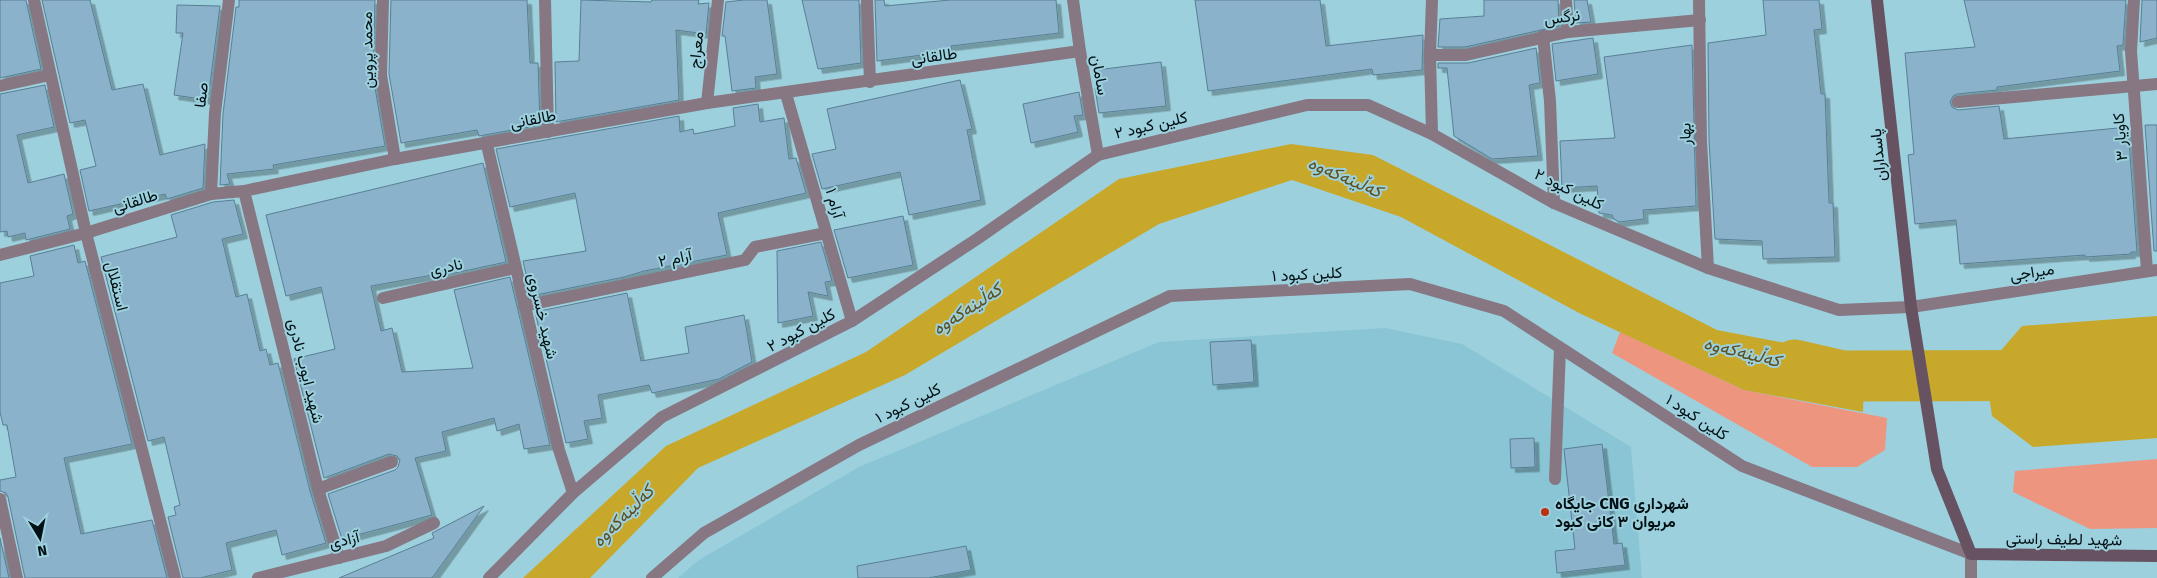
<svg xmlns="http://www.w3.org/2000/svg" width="2157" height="578" font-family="'Fira Sans',Vazirmatn,sans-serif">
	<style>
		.built { fill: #89c5d4 }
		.green { fill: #ed957f }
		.water { fill: #c7a82b }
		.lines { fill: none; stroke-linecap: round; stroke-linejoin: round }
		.river { stroke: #c7a82b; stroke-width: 51 }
		.building { fill: #8ab2ca; stroke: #587f95; filter: url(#shadow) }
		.service { stroke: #867783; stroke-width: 12 }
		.minor { stroke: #867783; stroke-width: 12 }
		.tertiary { stroke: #867783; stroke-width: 12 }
		.secondary { stroke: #675262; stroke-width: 12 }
		.poi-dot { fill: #bc320d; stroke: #9dd0dd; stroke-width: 2 }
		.labels { text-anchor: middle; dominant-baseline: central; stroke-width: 4; stroke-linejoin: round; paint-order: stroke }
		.street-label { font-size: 16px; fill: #001014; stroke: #9dd0dd }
		.poi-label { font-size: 16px; font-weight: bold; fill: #001014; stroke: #9dd0dd; text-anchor: start }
		.water-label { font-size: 18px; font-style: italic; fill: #5c4f20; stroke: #9dd0dd }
	</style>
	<defs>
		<filter id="shadow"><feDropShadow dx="4.5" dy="4.5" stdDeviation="0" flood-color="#0004"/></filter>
	</defs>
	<rect width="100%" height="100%" fill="#9dd0dd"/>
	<path class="built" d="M1385,328L1462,344L1631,447L1642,578H678L699,560L859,467L1159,342Z"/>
	<g class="green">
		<path d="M1620,332L1744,390L1887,418L1885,450L1857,467H1812L1612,353Z"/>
		<path d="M2157,459V528L2090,529L2013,492L2015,471Z"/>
	</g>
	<g class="water">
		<path d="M1291,144L1373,155L1717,330L1865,358L1863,412L1744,390L1581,314L1401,217L1292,180L1159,224L905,375L698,468L590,578H523L666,446L866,352L1119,179Z"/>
		<path d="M2157,316V438L2033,447L1992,416L1985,369L2022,326Z"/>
	</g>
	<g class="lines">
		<path class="river" d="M1795,365L1843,376L2157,375"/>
	</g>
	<g class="building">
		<path d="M0,0H26L41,69L0,78Z"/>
		<path d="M42,0H90L112,90L143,84L160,155L205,144L203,188L167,199L165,194L89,211L80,170L96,166L85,120L70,123Z"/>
		<path d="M239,0H375L373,76L385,146L273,165L274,169L227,174L230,184L220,185L223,114L236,7H239Z"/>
		<path d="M391,0H527L530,63H538L540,125L479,136L477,130L401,143L389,74Z"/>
		<path d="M581,0L651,2L652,0H699L698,4L709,3L706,34L676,30L679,100L556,122L555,62L579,61Z"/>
		<path d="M744,0H767L777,74L755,77L756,88L732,91L725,36H722L726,2Z"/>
		<path d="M802,0H859L861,63L818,69Z"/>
		<path d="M875,0H884L885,6L950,0H1056L1059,33L951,46L952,51L877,61Z"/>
		<path d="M1195,0H1320L1326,46L1423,35L1422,70L1373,75L1372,69L1208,91Z"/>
		<path d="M1484,0H1558L1559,26L1465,47H1438L1440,19L1484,16Z"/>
		<path d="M1574,0H1587L1591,22L1576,23Z"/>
		<path d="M1763,0H1819L1822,29L1814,30L1821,94H1825L1829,203H1833L1835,257L1763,259L1762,241L1715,239L1709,141L1708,43L1766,35Z"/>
		<path d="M1964,0H2126L2123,45L2117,46L2120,71L1997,87V90L1957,94L1953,96L1950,102L1952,107L1958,110L1999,106L2004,139L2128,127L2137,252H2131V254L2085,257V255L1960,264L1956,220L1915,224L1908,155L1914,154L1905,53L1975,47Z"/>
		<path d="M2142,0H2157V38L2140,42Z"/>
		<path d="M177,5L220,6L208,100L174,95L183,33H176Z"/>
		<path d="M1593,38L1598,74L1556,81L1552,44Z"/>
		<path d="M1692,45L1696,206L1643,210L1644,219L1619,222L1614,219L1612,215L1599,213L1597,186L1562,188L1560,141L1615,138L1604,57Z"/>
		<path d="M1536,48L1540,83L1529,85L1538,156L1492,159L1454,136L1447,68H1438V63H1468Z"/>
		<path d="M1161,62L1166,106L1099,113L1095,88L1098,87L1096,70Z"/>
		<path d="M960,80L972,129L967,130L981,200L909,215L900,172L822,189L812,154L836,149L827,109Z"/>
		<path d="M45,85L54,127L17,135L28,183L64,174L73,214L67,216L70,229L26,240L25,233L8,237L7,231L0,232V94Z"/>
		<path d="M1079,92L1083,115L1074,116L1078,132L1031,143L1023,104Z"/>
		<path d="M758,104L760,122L784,118L789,159L796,158L806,193L718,213L727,255L644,271L624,277L531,296L523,261L586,251L575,193L510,207L496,149L679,116L680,132L693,129L694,134L735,126L733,108Z"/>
		<path d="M2145,125H2157V251H2154Z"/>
		<path d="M483,163L506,262L450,274L449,272L371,286L381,331L392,328L402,372L473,368L454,290L510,277L550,445L524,449L519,424L497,431L494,418L442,432L446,451L415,458L432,515L342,539L328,494L395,470L398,467L400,460L397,456L389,454L324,478L294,359L335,349L321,287L286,296L266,215Z"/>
		<path d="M234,200L243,234L222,239L236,297L247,294L260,351L266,349L270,365L278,363L310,491L326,543L282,555L276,530L226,543L232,570L200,578H183L168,517L176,515L174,507L180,505L164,437L148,441L101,257L177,237L171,215L213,202Z"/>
		<path d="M903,216L913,265L848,278L834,230Z"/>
		<path d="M821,242L832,281L825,282L828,296L808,292L813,316L778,323L777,251Z"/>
		<path d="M74,245L78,263L85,261L132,444L64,458L81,534L152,520L167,578H25L8,497L6,493L0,491V480L16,477L7,425H3L0,412V283L34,276L30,256Z"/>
		<path d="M627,293L641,361L689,353L685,327L744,315L752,362L719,379L652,393L649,385L598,395L602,418L584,421L588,439L566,443L535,312Z"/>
		<path d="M1251,340L1254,382L1213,385L1210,342Z"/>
		<path d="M1534,438L1535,467L1511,468L1510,439Z"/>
		<path d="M1602,444L1614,544L1622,543L1625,565L1557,573L1555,551L1575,549L1564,449Z"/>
		<path d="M484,506L432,578H339L434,538L432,533Z"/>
		<path d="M0,538L9,578H0Z"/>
		<path d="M966,546L971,570L928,578H858L857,566Z"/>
	</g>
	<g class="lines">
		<path class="service" d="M1555,479L1560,348"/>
		<g class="minor">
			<path d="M34,0L86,233L175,578"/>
			<path d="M383,0L381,75L395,159"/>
			<path d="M545,0L548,132"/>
			<path d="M867,0L870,82"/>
			<path d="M1073,0L1080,51L1098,155"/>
			<path d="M1432,0L1430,55L1432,134"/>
			<path d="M1566,0L1568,32"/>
			<path d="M1699,0L1701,141L1708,268"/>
			<path d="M2134,0L2131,51L2147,271"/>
			<path d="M1543,36L1550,101L1554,203"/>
			<path d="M1430,55H1466L1568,32L1700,20"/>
			<path d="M0,86L50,75"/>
			<path d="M786,94L852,321"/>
			<path d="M1958,102L2157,84"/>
			<path d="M707,103L718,0"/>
			<path d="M487,145L559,450L573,493"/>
			<path d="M244,191L318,489L339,558"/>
			<path d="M211,194L215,113L229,0"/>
			<path d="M0,255L86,233L211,194L244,191L395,159L707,103L1080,51"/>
			<path d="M383,298L515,268"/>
			<path d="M524,306L745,260L755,247L826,233"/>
			<path d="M318,489L392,462"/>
			<path d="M0,499L17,578"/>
			<path d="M258,578L386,546L434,523"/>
		</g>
		<g class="tertiary">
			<path d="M489,578L573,493L662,417L852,321L977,239L1098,155L1307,105H1368L1432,134L1554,203L1708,268L1839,310L1911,307L2157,270"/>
			<path d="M652,578L704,533L859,445L1170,296L1410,284L1504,311L1742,466L1971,554V578"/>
		</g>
		<path class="secondary" d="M1877,0L1911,307L1937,469L1971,554L2157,556"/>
	</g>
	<circle class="poi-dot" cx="1545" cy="512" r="5"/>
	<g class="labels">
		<g class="street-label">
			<text transform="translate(1562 17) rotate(-8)">نرگس</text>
			<text transform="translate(367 50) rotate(-91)">محمد پروین</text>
			<text transform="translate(696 50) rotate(-84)">معراج</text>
			<text transform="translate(934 56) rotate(-8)">طالقانی</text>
			<text transform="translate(1100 75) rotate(80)">سامان</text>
			<text transform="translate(201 95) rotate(-83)">صفا</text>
			<text transform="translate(533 119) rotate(-11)">طالقانی</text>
			<text transform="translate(1151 125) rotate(-13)">کلین کبود ۲</text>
			<text transform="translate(1685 134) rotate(-91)">بهار</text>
			<text transform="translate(2120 137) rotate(-94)">کاویار ۳</text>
			<text transform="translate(1878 155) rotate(-96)">پاسداران</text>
			<text transform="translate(1569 189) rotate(26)">کلین کبود ۲</text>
			<text transform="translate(135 201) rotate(-17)">طالقانی</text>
			<text transform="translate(835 203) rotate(74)">آرام ۱</text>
			<text transform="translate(675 258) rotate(-12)">آرام ۲</text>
			<text transform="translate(446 267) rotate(-13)">نادری</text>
			<text transform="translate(2032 272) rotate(-9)">میراجی</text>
			<text transform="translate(1307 274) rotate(-3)">کلین کبود ۱</text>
			<text transform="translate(117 286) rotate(76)">استقلال</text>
			<text transform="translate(543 316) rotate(77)">شهید خسروی</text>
			<text transform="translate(801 330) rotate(-28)">کلین کبود ۲</text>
			<text transform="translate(306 371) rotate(76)">شهید ایوب نادری</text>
			<text transform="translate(908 403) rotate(-26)">کلین کبود ۱</text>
			<text transform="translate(1697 417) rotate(33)">کلین کبود ۱</text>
			<text transform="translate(2064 539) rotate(1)">شهید لطیف راستی</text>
			<text transform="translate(344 540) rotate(-14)">آزادی</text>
		</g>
		<g class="poi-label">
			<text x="1555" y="503">جایگاه CNG شهرداری<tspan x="1555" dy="18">مریوان ۳ کانی کبود</tspan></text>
		</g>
		<g class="water-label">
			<text transform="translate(1345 177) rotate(23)">کەڵینەکەوە</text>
			<text transform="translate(967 309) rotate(-33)">کەڵینەکەوە</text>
			<text transform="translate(1742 352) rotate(14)">کەڵینەکەوە</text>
			<text transform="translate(623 516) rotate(-45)">کەڵینەکەوە</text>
		</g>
	</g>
	<g transform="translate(40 538) rotate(170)" stroke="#9dd0dd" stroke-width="4" paint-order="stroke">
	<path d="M0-4L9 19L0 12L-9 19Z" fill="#001014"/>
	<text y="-8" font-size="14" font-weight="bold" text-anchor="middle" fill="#001014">N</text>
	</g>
</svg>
